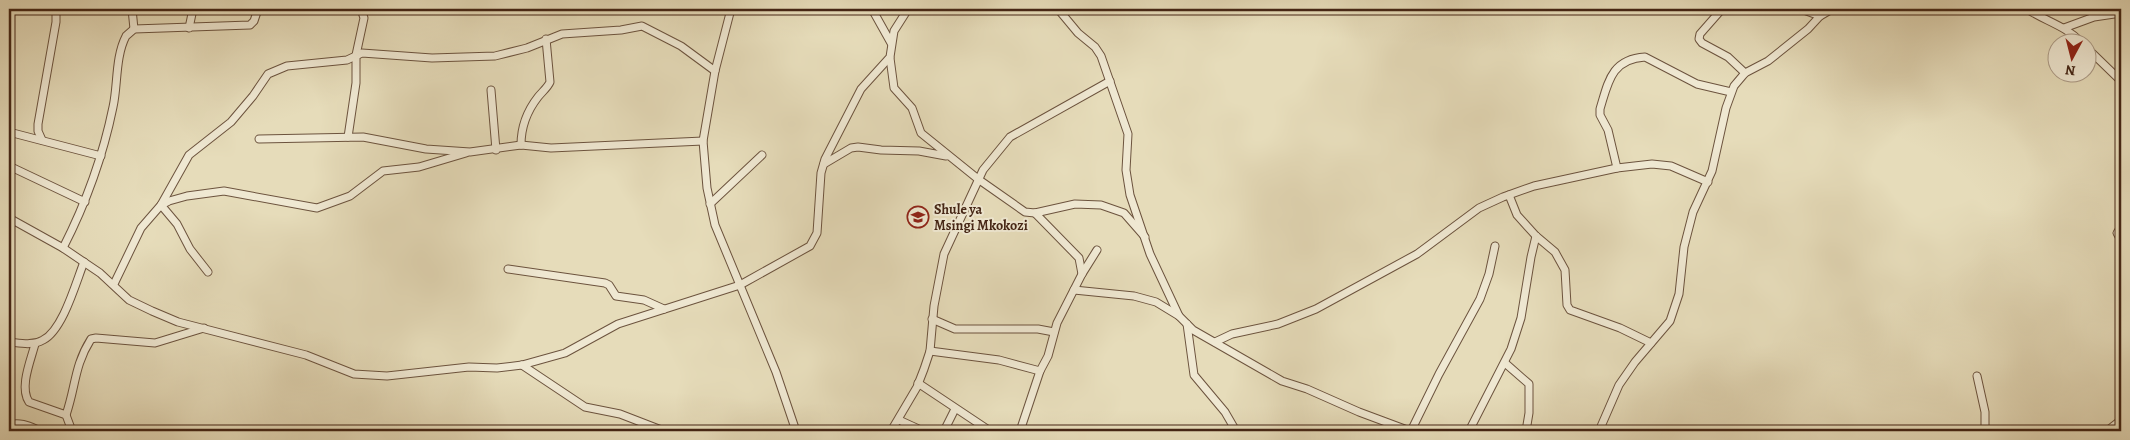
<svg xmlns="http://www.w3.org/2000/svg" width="2130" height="440" font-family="Alegreya,serif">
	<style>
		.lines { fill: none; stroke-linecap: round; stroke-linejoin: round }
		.minor-casing { stroke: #6c533e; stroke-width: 9 }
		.minor { stroke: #efe8d2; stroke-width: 7 }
		.labels { text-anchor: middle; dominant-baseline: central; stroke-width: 4; stroke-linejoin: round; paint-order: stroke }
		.poi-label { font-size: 14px; font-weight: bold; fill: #442515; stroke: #efe8d2; text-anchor: start }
	</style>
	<rect width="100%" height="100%" fill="#e6dcba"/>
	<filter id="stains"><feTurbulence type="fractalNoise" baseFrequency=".004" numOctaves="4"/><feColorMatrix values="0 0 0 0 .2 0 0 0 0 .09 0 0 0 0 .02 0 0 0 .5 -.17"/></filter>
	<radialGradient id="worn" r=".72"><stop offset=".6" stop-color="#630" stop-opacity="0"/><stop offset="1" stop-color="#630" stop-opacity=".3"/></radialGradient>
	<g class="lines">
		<g class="minor-casing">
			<g id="minor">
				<path d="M132,9L134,29"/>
				<path d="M731,9L715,71L703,141L707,188L715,225L776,372L796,431"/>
				<path d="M872,9L891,43"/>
				<path d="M1058,9L1078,33L1095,47L1101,56L1128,134L1126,170L1130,195L1150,254L1179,316"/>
				<path d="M1722,9L1700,34L1699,39L1702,43L1728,57L1745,73"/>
				<path d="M1801,9L1820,16"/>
				<path d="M2027,9C2045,21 2066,26 2081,42"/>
				<path d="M189,28L193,9"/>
				<path d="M2064,28L2094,17L2121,13"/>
				<path d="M2088,49L2121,81"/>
				<path d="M890,58L894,88L912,108L921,133L978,179L1025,212L1035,213L1075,204L1101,205L1124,213L1145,237"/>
				<path d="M491,90L496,150"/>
				<path d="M9,132L101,156"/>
				<path d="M348,137L356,83V55L364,18L361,9"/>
				<path d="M259,139L363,137L426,149L470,152L521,145L551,148L703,141"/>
				<path d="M42,140L38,131V124L56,22V13L53,9"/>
				<path d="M521,145C521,127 527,111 538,97C542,92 548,87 550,82L546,39"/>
				<path d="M824,164L851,148L858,147L881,150L919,151L946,156"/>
				<path d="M9,166L85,202"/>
				<path d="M1617,168L1608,130L1600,115V109C1608,83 1611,59 1645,57L1697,84L1731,92"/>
				<path d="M1509,195L1517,215L1536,236L1555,252L1565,270L1567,305L1570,310L1620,328L1651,343"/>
				<path d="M710,204L762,155"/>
				<path d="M1035,213L1079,258L1082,274"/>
				<path d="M9,218L63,248L100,273L129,300L152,311L178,322L306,355L354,374L387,376L469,367L497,368L522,365L565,353L618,324L740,285L810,246L817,233L821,173L825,159L861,89L890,57L894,31L908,9"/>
				<path d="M2121,227L2117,233L2121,240"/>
				<path d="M63,248C86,203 103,156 113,107C118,85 115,57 126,36L134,29L250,25L254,21L258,9"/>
				<path d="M508,269L605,283L609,285L616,296L644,300L664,309"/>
				<path d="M208,272L190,249L177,224L161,205L189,155L231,122L253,96L268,74L287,66L347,60L362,53L432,58L495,56L527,48L562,34L621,30L642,26L681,46L715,71"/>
				<path d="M114,284L141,228L161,205L169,201L187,196L224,191L317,208L350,196L383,171L419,167L466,153"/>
				<path d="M1074,290L1134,296L1156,302L1179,316L1193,330L1282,381L1307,389L1359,412L1410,431"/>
				<path d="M932,319L955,329H1038L1054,332"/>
				<path d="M1187,324L1194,375L1225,412L1236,431"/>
				<path d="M9,342C20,343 33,346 43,340C63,330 76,282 84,262"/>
				<path d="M1215,342L1232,334L1278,324L1316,309L1417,254L1479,208L1503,197L1534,186L1617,168L1652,164L1671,166L1708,182"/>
				<path d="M35,344C31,360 19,387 29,402L66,415L72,431"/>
				<path d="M930,351L999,360L1040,371"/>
				<path d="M1505,363L1529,384V413L1526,431"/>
				<path d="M522,365L585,407L620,414L664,431"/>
				<path d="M1977,376L1985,412V431"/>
				<path d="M918,383L990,431"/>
				<path d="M66,415C76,386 74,366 91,339L96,338L155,343L204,328"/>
				<path d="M899,420L923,431"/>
				<path d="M9,425C20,421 31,427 41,431"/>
				<path d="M891,431L917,387L924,369L930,351L934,306L944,254L983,170L1010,137L1110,81"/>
				<path d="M944,431L955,409"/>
				<path d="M1020,431L1040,371L1048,356L1057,323L1082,274L1097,250"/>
				<path d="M1411,431L1439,374L1480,299L1489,274L1495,246"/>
				<path d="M1469,431L1511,349L1521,318L1531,257L1536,236"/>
				<path d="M1599,431L1619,385L1635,362L1670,321L1679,294L1684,247L1693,212L1712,171L1726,108L1734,86L1745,73L1768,61L1808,29L1820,16L1832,9"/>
				<path d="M2107,431L2121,420"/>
			</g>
		</g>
		<use href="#minor" class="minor"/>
	</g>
	<defs>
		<g id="school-ring" transform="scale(1.125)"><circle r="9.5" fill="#efe8d2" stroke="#8f2418" stroke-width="1.5"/><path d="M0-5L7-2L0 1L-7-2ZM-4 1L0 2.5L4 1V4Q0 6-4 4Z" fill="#8f2418"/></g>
	</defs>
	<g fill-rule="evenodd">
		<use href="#school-ring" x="918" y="217"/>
	</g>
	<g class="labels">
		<g class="poi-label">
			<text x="934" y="209">Shule ya<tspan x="934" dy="16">Msingi Mkokozi</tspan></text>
		</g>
	</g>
	<rect width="2130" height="440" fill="none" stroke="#e6dcba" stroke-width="30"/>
	<rect x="10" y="10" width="2110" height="420" fill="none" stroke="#442515" stroke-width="2.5"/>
	<rect x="15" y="15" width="2100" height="410" fill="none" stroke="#442515"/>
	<g transform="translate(2072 58) rotate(187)"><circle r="24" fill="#efe8d2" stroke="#ab9a86"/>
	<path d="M0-4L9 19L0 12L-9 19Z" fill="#8f2418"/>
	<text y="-8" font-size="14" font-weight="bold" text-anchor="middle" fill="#442515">N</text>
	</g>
	<rect width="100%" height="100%" filter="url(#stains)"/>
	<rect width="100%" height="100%" fill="url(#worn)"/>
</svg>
